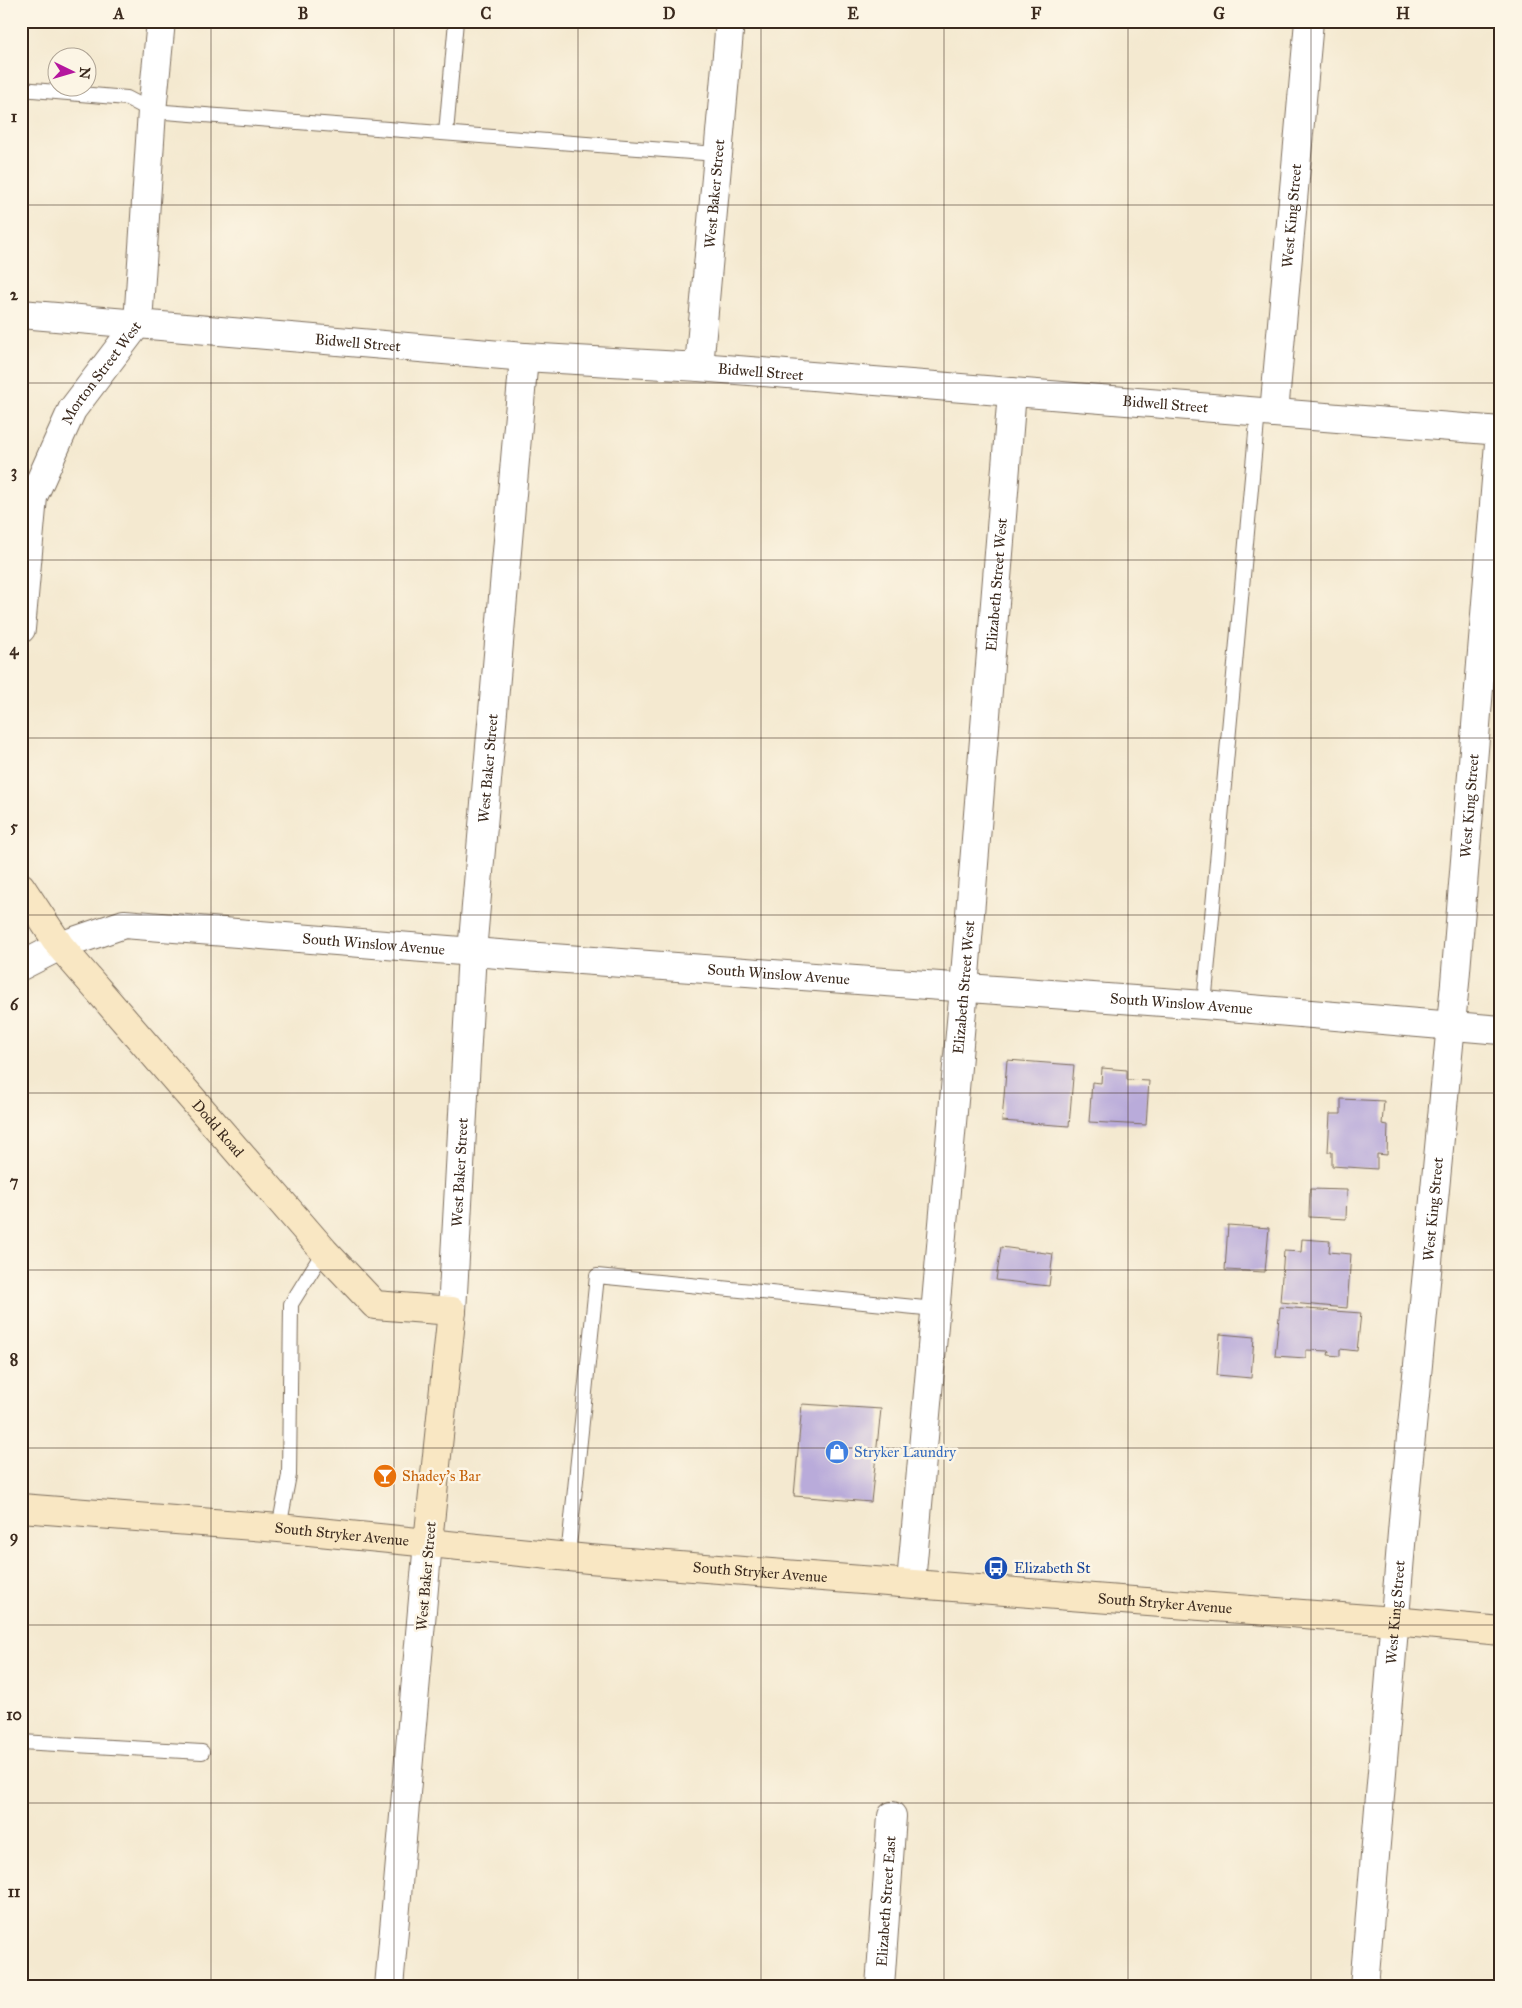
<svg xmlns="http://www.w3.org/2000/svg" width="1522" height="2008" font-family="'IM FELL Great Primer',serif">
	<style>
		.building { fill: #b9abda }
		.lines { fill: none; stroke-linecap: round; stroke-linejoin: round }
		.lane-casing { stroke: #7c6d5c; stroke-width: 16 }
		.street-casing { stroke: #7c6d5c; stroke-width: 30 }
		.secondary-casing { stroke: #7c6d5c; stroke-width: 30 }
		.lane { stroke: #fff; stroke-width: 14 }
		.street { stroke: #fff; stroke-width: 28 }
		.secondary { stroke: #f9e7c3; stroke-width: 28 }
		.grid { fill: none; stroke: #3b2a1e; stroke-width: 1; stroke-opacity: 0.55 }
		.labels { text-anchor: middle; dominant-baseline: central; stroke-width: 5; stroke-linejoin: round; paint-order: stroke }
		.street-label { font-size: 15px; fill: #3b2a1e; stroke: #fcf5e5 }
		.shop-label { font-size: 15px; fill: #366cbe; stroke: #fcf5e5; text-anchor: start }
		.food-label { font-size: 15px; fill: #c56008; stroke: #fcf5e5; text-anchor: start }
		.transit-label { font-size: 15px; fill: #164399; stroke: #fcf5e5; text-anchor: start }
		.neatline { fill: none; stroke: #3b2a1e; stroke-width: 2 }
		.grid-label { font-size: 16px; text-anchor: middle; font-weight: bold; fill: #3b2a1e }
	</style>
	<rect width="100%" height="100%" fill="#fcf5e5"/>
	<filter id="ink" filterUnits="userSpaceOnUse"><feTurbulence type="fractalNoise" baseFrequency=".02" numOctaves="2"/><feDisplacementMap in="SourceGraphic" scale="10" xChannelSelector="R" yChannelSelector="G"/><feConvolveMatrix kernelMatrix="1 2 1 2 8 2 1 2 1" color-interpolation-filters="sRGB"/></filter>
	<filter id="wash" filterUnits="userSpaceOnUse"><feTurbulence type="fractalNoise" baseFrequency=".0096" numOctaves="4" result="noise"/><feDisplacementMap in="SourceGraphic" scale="20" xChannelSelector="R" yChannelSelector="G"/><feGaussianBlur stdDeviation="1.12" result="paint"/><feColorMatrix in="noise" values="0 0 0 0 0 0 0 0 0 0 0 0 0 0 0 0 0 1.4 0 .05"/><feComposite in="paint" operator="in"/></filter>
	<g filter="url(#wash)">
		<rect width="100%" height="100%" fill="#f4e9d0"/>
		<g id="blocks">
			<g class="building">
				<path d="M1007,1060L1074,1065L1069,1126L1002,1121Z"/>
				<path d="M1102,1068L1127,1070V1080L1149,1081L1146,1125L1089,1122L1092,1082L1101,1083Z"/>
				<path d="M1341,1099L1384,1101L1382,1124L1388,1125L1387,1155L1377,1154V1169L1332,1166V1152H1328L1330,1114H1341Z"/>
				<path d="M1310,1189L1347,1190L1346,1219L1309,1217Z"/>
				<path d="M1228,1225L1269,1228L1265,1272L1225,1270Z"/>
				<path d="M1302,1239L1330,1241L1329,1252L1351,1254L1347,1308L1280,1302L1284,1251L1301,1252Z"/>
				<path d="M1001,1247L1053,1254L1049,1286L996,1280Z"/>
				<path d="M1280,1307L1361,1313L1357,1351L1340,1349V1356L1328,1355L1329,1351L1306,1350V1358L1275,1356Z"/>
				<path d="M1220,1334L1254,1337L1251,1378L1217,1375Z"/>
				<path d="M802,1404L881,1409L871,1502L794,1496Z"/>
			</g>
		</g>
	</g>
	<g filter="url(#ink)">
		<use href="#blocks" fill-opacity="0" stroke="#7c6d5c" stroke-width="1"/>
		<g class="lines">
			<g class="lane-casing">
				<g id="lane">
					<path d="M21,89L127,98L152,111L717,154"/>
					<path d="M446,133L456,21"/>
					<path d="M1204,1005L1258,411"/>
					<path d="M279,1528L289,1475L291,1304L324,1251"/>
					<path d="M568,1557L597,1276L935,1309"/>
					<path d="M21,1742L202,1752"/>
				</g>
			</g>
			<g class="street-casing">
				<g id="street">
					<path id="s1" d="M21,314L524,357L699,367L1501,431"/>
					<path id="s2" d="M699,367L730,21"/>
					<path id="s3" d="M1274,413L1309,21"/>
					<path id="s4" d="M21,629L33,497L72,410L138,323L152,111L161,21"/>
					<path id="s5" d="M21,966L60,946L124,924L511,955L1204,1005L1501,1030"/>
					<path id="s6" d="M452,1311L472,952L524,357"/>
					<path id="s7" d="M911,1583L964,988L1012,392"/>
					<path d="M389,1987L428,1542"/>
					<path id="s8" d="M880,1987L892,1816"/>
					<path id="s9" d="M1364,1987L1404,1509L1455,983L1500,431"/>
				</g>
			</g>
			<g class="secondary-casing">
				<g id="secondary">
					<path id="s10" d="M21,887L60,946L324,1251L375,1305L452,1311L428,1542"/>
					<path id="s11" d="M21,1508L279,1528L589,1559L1394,1621L1501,1631"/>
				</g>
			</g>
			<use href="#lane" class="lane"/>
			<use href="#street" class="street"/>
			<use href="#secondary" class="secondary"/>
		</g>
	</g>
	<path class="grid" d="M211,21V1987M394,21V1987M578,21V1987M761,21V1987M944,21V1987M1128,21V1987M1311,21V1987M21,205H1501M21,383H1501M21,560H1501M21,738H1501M21,915H1501M21,1093H1501M21,1270H1501M21,1448H1501M21,1625H1501M21,1803H1501"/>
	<defs>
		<g id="shop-disc" transform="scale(1.25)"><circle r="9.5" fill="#3f7fe0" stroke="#fcf5e5"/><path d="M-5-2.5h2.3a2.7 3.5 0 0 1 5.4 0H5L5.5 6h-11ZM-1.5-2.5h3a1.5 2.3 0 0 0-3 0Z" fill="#fff"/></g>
		<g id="bar-disc" transform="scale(1.25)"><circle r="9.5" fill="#e8710a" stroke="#fcf5e5"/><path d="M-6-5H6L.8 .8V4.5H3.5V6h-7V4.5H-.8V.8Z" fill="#fff"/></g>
		<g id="bus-disc" transform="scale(1.25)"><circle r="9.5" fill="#1a4fb4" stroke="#fcf5e5"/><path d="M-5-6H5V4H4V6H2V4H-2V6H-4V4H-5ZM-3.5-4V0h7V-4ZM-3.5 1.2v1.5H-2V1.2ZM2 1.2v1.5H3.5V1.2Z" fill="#fff"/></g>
	</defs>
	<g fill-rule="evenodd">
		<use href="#shop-disc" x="837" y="1452"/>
		<use href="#bar-disc" x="385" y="1476"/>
		<use href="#bus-disc" x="996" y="1568"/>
	</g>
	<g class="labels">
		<g class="street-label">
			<text stroke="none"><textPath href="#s2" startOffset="174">West Baker Street</textPath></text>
			<text stroke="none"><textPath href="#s3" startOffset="198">West King Street</textPath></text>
			<text stroke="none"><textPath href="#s1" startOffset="338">Bidwell Street</textPath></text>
			<text stroke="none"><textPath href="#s1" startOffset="742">Bidwell Street</textPath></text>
			<text stroke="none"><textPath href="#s4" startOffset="275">Morton Street West</textPath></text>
			<text stroke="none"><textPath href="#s1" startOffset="1148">Bidwell Street</textPath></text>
			<text stroke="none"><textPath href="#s7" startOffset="1002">Elizabeth Street West</textPath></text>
			<text stroke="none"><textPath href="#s6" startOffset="544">West Baker Street</textPath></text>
			<text stroke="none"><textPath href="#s9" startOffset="1186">West King Street</textPath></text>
			<text stroke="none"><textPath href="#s5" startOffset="362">South Winslow Avenue</textPath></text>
			<text stroke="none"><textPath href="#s5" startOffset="768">South Winslow Avenue</textPath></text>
			<text stroke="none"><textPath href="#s7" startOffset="598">Elizabeth Street West</textPath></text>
			<text stroke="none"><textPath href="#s5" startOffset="1172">South Winslow Avenue</textPath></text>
			<text stroke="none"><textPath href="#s10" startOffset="312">Dodd Road</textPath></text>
			<text stroke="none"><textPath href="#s6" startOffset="139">West Baker Street</textPath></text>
			<text stroke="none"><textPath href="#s9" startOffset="781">West King Street</textPath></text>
			<text stroke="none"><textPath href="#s11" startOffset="322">South Stryker Avenue</textPath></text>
			<text stroke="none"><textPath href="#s11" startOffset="742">South Stryker Avenue</textPath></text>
			<text transform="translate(426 1576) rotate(-85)">West Baker Street</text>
			<text stroke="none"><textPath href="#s11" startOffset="1148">South Stryker Avenue</textPath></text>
			<text stroke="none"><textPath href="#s9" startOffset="376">West King Street</textPath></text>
			<text stroke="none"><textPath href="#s8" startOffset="86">Elizabeth Street East</textPath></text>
		</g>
		<g class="shop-label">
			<text x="854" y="1452">Stryker Laundry</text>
		</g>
		<g class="food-label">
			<text x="402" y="1476">Shadey's Bar</text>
		</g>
		<g class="transit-label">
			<text x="1014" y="1568">Elizabeth St</text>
		</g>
	</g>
	<rect width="1522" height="2008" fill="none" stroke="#fcf5e5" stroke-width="55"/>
	<g transform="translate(72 72) rotate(95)"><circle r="24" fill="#fcf5e5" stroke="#afa495"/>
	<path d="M0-4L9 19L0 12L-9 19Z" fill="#b5179e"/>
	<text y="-8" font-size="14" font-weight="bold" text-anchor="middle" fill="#3b2a1e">N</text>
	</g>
	<rect x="28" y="28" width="1466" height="1952" class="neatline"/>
	<g class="grid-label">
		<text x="119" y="19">A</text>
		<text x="303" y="19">B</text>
		<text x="486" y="19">C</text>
		<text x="669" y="19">D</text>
		<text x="853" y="19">E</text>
		<text x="1036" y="19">F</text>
		<text x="1219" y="19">G</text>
		<text x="1403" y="19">H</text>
		<text x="14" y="122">1</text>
		<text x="14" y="300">2</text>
		<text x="14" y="477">3</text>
		<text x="14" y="655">4</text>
		<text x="14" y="832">5</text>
		<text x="14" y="1010">6</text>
		<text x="14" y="1187">7</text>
		<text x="14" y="1365">8</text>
		<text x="14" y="1542">9</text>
		<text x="14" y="1720">10</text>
		<text x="14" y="1897">11</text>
	</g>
</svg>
